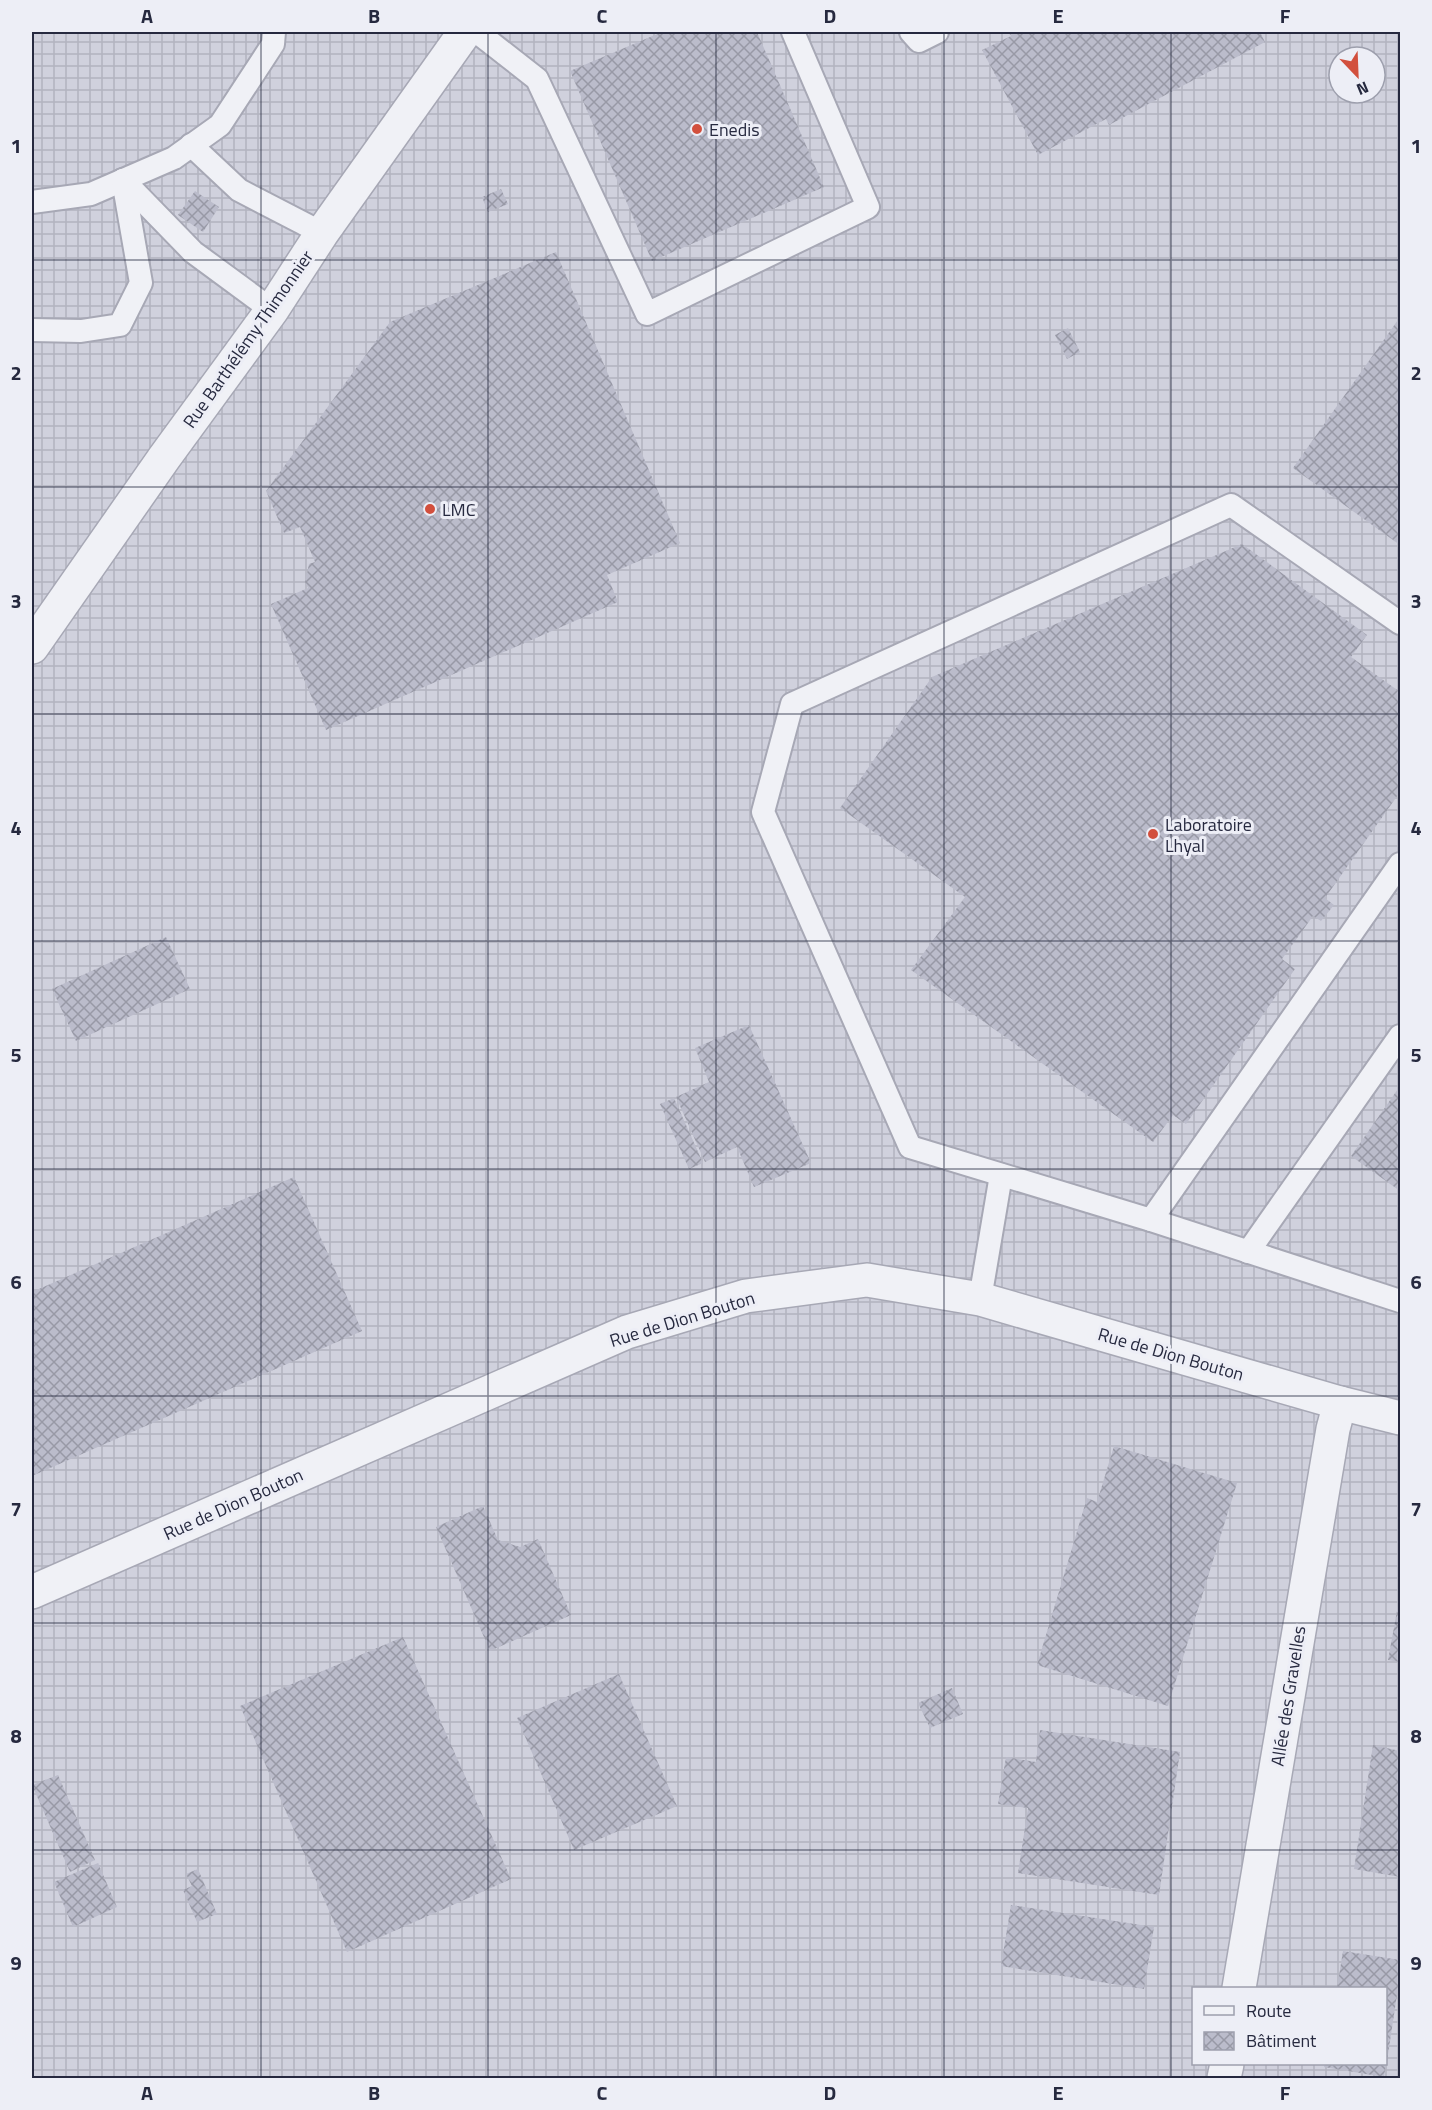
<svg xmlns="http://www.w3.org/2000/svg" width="1432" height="2110" font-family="'Titillium Web',sans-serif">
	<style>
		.industrial { fill: url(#industrial-grid); fill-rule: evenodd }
		.building { fill: url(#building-cross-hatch) }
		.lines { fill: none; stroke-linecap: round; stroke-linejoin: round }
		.service-casing { stroke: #a7a8b5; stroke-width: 26 }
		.minor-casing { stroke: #a7a8b5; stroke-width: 36 }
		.service { stroke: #f0f1f6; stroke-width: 22 }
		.minor { stroke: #f0f1f6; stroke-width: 33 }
		.grid { fill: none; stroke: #26293f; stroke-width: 1.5; stroke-opacity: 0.55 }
		.poi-dot { fill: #d24f3d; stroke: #edeef6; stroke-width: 2 }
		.labels { text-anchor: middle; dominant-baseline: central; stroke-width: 6; stroke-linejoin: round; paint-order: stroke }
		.poi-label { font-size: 18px; fill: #26293f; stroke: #edeef6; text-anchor: start }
		.street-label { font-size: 18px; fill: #26293f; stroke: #edeef6 }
		.neatline { fill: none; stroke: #26293f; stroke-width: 2 }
		.grid-label { font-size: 20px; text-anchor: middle; font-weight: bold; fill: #26293f }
	</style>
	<defs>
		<pattern id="industrial-grid" width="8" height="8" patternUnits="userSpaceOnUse" patternTransform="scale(1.5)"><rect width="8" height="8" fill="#d0d1dd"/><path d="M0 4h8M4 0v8" fill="none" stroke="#b2b3bf"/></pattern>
		<pattern id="building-cross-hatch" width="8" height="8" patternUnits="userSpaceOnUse" patternTransform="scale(1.5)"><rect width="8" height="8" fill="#bbbccb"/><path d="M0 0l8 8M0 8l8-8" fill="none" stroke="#9899a6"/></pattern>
	</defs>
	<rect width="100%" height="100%" fill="#dedfe8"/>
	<path class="industrial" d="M32,32H1400V2078H32ZM1339,57H1375V93H1339ZM1194,1988H1386V2064H1194Z"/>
	<g class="building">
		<path d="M662,32H757L824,187L652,261L570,71Z"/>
		<path d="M1008,32H1260L1265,42L1109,125L1106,119L1038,155L982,50L1011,36Z"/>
		<path d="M501,189L508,204L488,212L482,197Z"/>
		<path d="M195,191L219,207L203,232L178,215Z"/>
		<path d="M556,252L680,543L607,575L618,602L326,730L271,604L308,588L305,582L309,564L315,562L300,527L284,533L266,491L390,322Z"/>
		<path d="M1400,317V545L1293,468Z"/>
		<path d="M1068,328L1080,352L1067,359L1055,335Z"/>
		<path d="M1242,544L1367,635L1351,657L1400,692V792L1325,898L1334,905L1321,921L1313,916L1282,959L1295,969L1186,1124L1173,1115L1153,1142L911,970L965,897L840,808L932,677Z"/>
		<path d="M166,937L190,989L76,1041L52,989Z"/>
		<path d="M749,1025L811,1163L754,1187L737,1147L705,1162L676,1097L709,1082L695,1048Z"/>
		<path d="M1400,1086V1191L1351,1156Z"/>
		<path d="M674,1098L703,1163L689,1169L660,1104Z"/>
		<path d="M294,1177L362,1331L32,1476V1292Z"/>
		<path d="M1114,1446L1237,1483L1168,1706L1037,1665L1087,1498L1097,1502Z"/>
		<path d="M483,1506L498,1540L520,1547L538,1539L571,1615L490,1651L436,1527Z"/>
		<path d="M1399,1600H1400V1662L1388,1660Z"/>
		<path d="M403,1637L511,1879L347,1952L240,1706Z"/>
		<path d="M619,1674L677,1806L574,1850L517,1718Z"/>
		<path d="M952,1688L963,1714L930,1728L918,1703Z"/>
		<path d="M1040,1730L1180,1752L1159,1895L1018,1873L1028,1808L998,1804L1006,1757L1036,1762Z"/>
		<path d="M1373,1745L1400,1751V1877L1354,1869Z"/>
		<path d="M58,1775L95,1860L70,1872L32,1785Z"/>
		<path d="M98,1863L117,1907L73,1927L54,1882Z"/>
		<path d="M198,1869L217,1914L197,1922L183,1890L192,1886L186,1874Z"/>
		<path d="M1011,1905L1154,1927L1144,1989L1001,1966Z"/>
		<path d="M1343,1951L1400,1960V1975L1387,2061L1386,1988H1337Z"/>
		<path d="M1325,2064H1386L1384,2077L1324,2067Z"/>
	</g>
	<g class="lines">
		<g class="service-casing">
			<g id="service">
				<path d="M477,32L537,79L647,314L868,207L793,32"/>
				<path d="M911,32L919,41L937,32"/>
				<path d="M191,145L239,190L322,233"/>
				<path d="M123,180L193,252L272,310"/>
				<path d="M32,202L91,194L174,158L220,125L273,44L274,32"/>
				<path d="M32,330L81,331L120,325L141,283L123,180"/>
				<path d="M1400,623L1231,505L792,704L763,812L910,1147L1151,1220L1400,1301"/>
				<path d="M1151,1220L1400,864"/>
				<path d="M1248,1252L1400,1036"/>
				<path d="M980,1299L1001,1175"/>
			</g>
		</g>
		<g class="minor-casing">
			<g id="minor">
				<path d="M32,647L164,458L272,310L322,233L465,32"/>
				<path d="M32,1592L627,1332L746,1296L867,1280L980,1299L1340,1403L1400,1418"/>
				<path d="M1239,1988L1333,1429L1340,1403"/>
				<path d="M1224,2078L1227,2064"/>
			</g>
		</g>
		<use href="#service" class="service"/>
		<use href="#minor" class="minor"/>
	</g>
	<path class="grid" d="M261,32V2078M488,32V2078M716,32V2078M944,32V2078M1171,32V2078M32,260H1400M32,487H1400M32,714H1400M32,941H1400M32,1169H1400M32,1396H1400M32,1623H1400M32,1850H1400"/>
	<g class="poi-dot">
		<circle cx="697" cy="129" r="6"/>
		<circle cx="430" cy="509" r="6"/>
		<circle cx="1153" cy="834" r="6"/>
	</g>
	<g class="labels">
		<g class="poi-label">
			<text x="709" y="129">Enedis</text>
			<text x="442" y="509">LMC</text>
			<text x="1165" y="824">Laboratoire<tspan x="1165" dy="21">Lhyal</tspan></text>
		</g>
		<g class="street-label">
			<text transform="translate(248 339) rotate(-55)">Rue Barthélémy Thimonnier</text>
			<text transform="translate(682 1319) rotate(-17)">Rue de Dion Bouton</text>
			<text transform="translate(1171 1354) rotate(16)">Rue de Dion Bouton</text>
			<text transform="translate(233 1504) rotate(-24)">Rue de Dion Bouton</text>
			<text transform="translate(1288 1696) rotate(-81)">Allée des Gravelles</text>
		</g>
	</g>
	<rect width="1432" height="2110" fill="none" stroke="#edeef6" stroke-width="66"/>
	<rect x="1192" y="1987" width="195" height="78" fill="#edeef6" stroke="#9d9fad" stroke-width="1.5"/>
	<rect x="1204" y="2006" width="30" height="9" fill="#f0f1f6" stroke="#9d9fad" stroke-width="1.5"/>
	<text x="1246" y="2017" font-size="18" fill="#26293f">Route</text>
	<rect x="1204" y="2032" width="30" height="18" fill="url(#building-cross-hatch)" stroke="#9d9fad" stroke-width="1.5"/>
	<text x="1246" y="2047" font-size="18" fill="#26293f">Bâtiment</text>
	<g transform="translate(1357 75) rotate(157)"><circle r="28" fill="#edeef6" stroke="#9d9fad" stroke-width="1.5"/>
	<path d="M0-4.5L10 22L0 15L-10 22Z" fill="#d24f3d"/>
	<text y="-9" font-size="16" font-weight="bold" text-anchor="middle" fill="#26293f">N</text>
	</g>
	<rect x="33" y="33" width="1366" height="2044" class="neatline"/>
	<g class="grid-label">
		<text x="147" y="23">A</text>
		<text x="374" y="23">B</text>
		<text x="602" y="23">C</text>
		<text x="830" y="23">D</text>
		<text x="1058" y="23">E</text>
		<text x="1285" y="23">F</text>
		<text x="16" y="153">1</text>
		<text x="1416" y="153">1</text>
		<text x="16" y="380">2</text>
		<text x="1416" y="380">2</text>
		<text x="16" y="608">3</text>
		<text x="1416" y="608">3</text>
		<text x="16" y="835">4</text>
		<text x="1416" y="835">4</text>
		<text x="16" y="1062">5</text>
		<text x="1416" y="1062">5</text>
		<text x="16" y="1289">6</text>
		<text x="1416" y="1289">6</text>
		<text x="16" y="1516">7</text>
		<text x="1416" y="1516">7</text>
		<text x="16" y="1743">8</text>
		<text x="1416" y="1743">8</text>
		<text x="16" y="1970">9</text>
		<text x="1416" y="1970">9</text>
		<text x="147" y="2100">A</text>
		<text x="374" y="2100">B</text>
		<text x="602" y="2100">C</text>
		<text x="830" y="2100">D</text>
		<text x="1058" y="2100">E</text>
		<text x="1285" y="2100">F</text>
	</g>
</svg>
